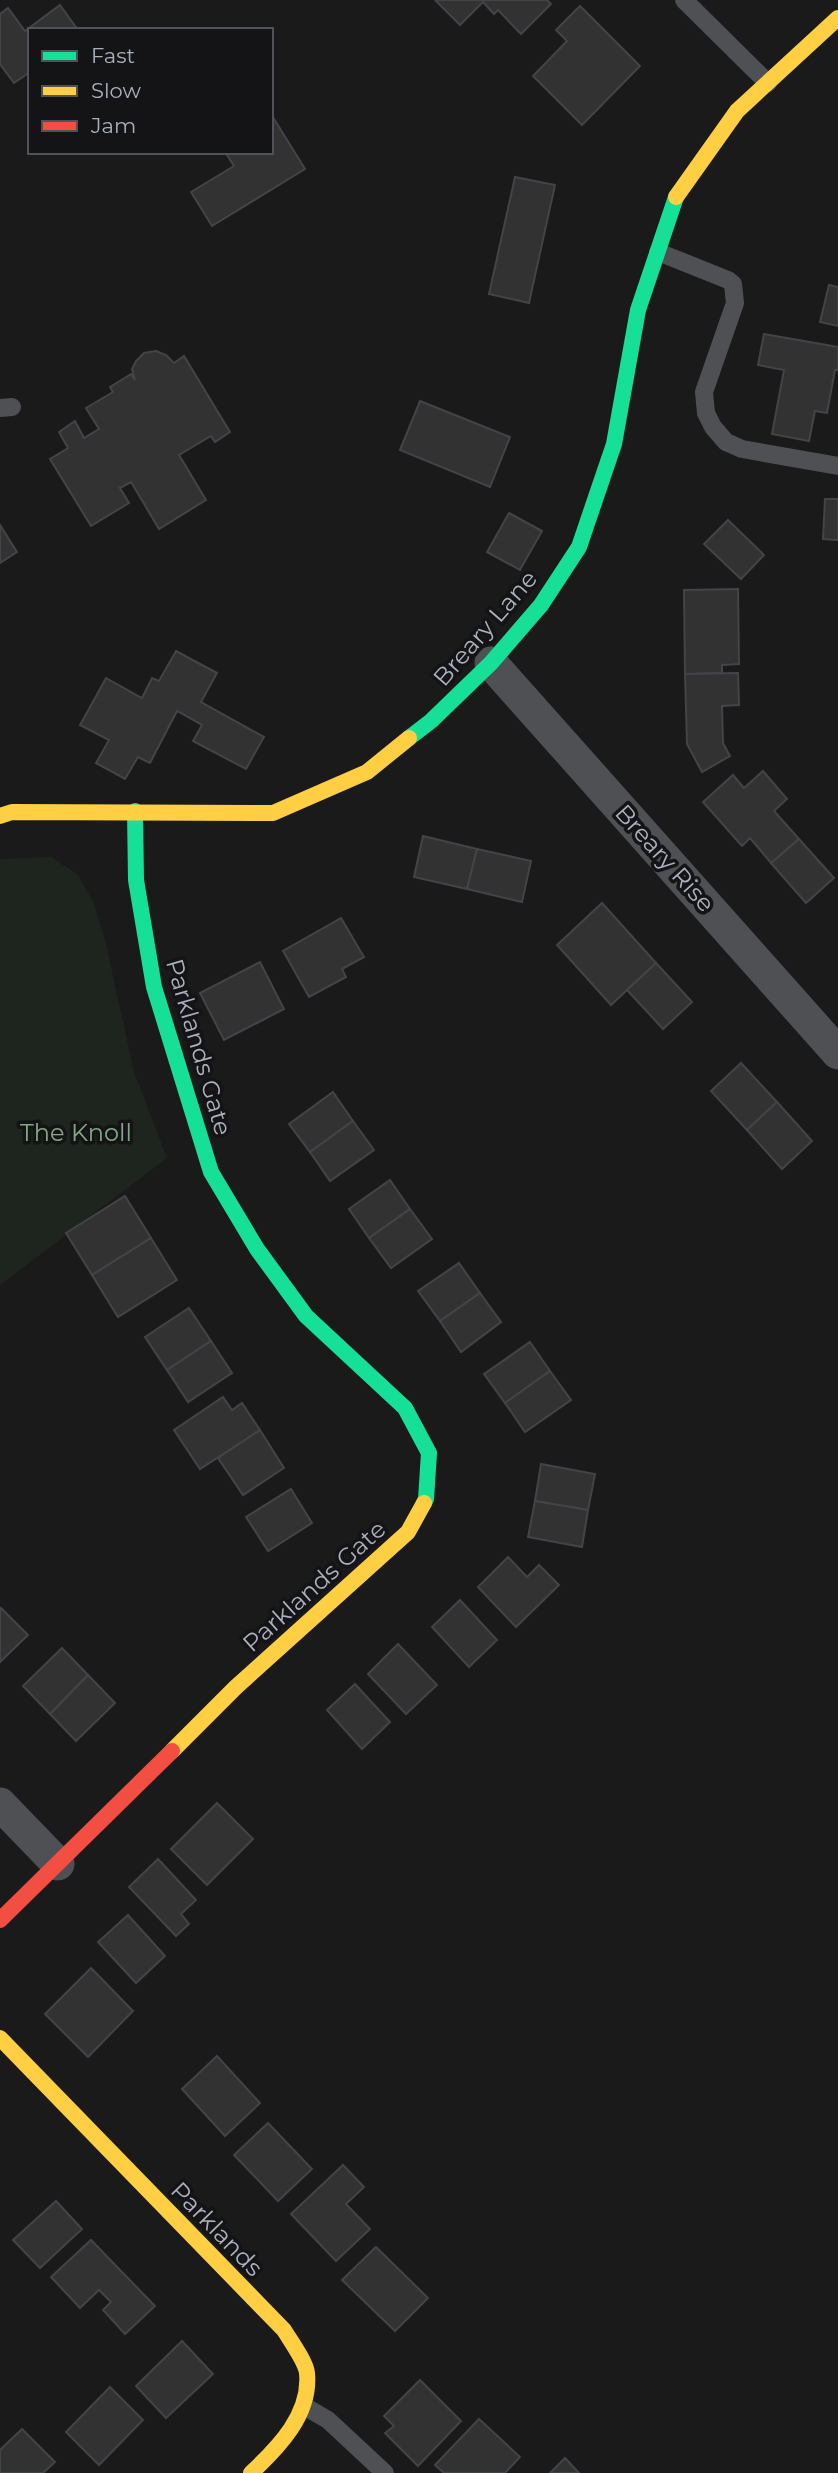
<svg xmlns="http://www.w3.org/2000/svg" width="838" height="2473" font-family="Montserrat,sans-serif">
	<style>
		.green { fill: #1d251e }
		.building { fill: #323233; stroke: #434447; stroke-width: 2 }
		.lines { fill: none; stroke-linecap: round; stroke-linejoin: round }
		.lane { stroke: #4e5054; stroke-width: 18 }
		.street { stroke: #4e5054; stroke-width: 33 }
		.fast { stroke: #16e098; stroke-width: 16 }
		.slow { stroke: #ffcf43; stroke-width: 16 }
		.jam { stroke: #f24e42; stroke-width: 16 }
		.labels { text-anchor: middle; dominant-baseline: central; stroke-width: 7; stroke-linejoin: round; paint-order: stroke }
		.street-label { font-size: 24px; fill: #aab0bc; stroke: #141417 }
		.park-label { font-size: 24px; fill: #80a882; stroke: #141417 }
	</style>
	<rect width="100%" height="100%" fill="#1a1a1b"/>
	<path class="green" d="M51,857L78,875L94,904L106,944L134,1072L167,1158L0,1285V859Z"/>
	<g class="building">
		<path d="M435,0H547L551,4L521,34L498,10L494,14L483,2L460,25Z"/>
		<path d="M60,5L78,30H30V72L14,83L0,64V14L8,8L25,31Z"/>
		<path d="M580,6L640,66L582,125L533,76L567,41L556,30Z"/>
		<path d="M271,114L305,169L212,226L191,192L234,166L225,152H271Z"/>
		<path d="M515,177L555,185L529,303L489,294Z"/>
		<path d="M829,285L838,287V326L820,322Z"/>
		<path d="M764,334L838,347V370H835L827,413L815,411L809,441L772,434L784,370L758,365Z"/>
		<path d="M156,351L166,355L174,363L184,356L230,432L215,442L211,436L179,455L206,500L159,529L131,482L120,488L129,503L91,526L50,459L68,448L59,432L75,421L84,438L99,429L86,408L113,392L110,387L131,374L135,380L132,369L136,361L144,353Z"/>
		<path d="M420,401L510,437L490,487L400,450Z"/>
		<path d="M825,499H838V540L823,539Z"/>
		<path d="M509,513L542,531L520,570L487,552Z"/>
		<path d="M728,520L764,555L741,579L704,544Z"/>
		<path d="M0,525L17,552L0,563Z"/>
		<path d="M738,589L739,664L722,665V673L685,674L684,590Z"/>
		<path d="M176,651L217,673L201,702L264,737L246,769L193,741L202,725L177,711L150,763L138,757L125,779L96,763L109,740L80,725L106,678L142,698L152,678L159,681Z"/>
		<path d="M738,673L739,705L722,706L723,743L730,756L702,772L687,744L685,674Z"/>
		<path d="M763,771L787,799L774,811L799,839L771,863L750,838L742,846L703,802L733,775L744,788Z"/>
		<path d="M423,836L477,849L467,889L414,877Z"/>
		<path d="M799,839L834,878L806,903L771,863Z"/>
		<path d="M477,849L531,861L522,902L467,889Z"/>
		<path d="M602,903L656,963L611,1005L557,945Z"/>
		<path d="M341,918L364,957L342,969L346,977L309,997L283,951Z"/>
		<path d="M260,962L284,1009L224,1040L200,993Z"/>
		<path d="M656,963L692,1002L663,1029L627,990Z"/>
		<path d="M741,1063L777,1102L747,1130L711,1091Z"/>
		<path d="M333,1092L353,1121L310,1152L289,1124Z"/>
		<path d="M777,1102L812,1141L782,1169L747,1130Z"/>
		<path d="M353,1121L374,1150L330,1181L310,1152Z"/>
		<path d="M390,1180L410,1209L369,1238L349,1209Z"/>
		<path d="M125,1196L151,1238L92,1275L66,1233Z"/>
		<path d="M410,1209L432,1239L391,1268L369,1238Z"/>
		<path d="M151,1238L177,1280L118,1317L92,1275Z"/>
		<path d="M459,1263L480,1293L440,1321L418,1291Z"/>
		<path d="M480,1293L501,1322L461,1352L440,1321Z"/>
		<path d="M189,1308L211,1341L167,1370L145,1337Z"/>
		<path d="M211,1341L232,1373L188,1402L167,1370Z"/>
		<path d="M530,1342L550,1371L505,1403L484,1374Z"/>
		<path d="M550,1371L571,1400L525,1432L505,1403Z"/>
		<path d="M223,1397L232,1410L242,1403L260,1430L200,1469L174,1430Z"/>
		<path d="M260,1430L284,1468L243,1495L218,1458Z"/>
		<path d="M541,1464L595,1474L588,1510L535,1501Z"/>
		<path d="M291,1489L312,1523L268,1551L246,1517Z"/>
		<path d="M535,1501L588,1510L582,1547L528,1537Z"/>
		<path d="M508,1557L527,1577L539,1565L559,1585L516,1627L478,1587Z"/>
		<path d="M460,1600L497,1640L469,1667L432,1627Z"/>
		<path d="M1,1608L28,1635L0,1662V1610Z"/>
		<path d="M398,1644L437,1685L406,1714L368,1674Z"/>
		<path d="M62,1648L88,1675L50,1714L23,1686Z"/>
		<path d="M88,1675L115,1703L76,1741L50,1714Z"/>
		<path d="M355,1684L390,1722L362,1749L327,1710Z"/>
		<path d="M217,1803L253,1839L207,1885L171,1849Z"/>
		<path d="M158,1859L196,1900L181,1914L189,1924L176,1936L129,1887Z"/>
		<path d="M128,1915L165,1956L136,1983L98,1942Z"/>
		<path d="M91,1968L133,2011L88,2057L45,2014Z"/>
		<path d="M217,2056L260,2103L225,2136L182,2089Z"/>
		<path d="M268,2123L312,2169L278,2201L234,2155Z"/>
		<path d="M343,2165L364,2187L346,2204L370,2229L336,2261L291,2214Z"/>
		<path d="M56,2201L82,2229L40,2268L13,2240Z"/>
		<path d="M91,2240L155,2306L125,2334L103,2310L111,2302L99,2290L80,2308L51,2277Z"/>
		<path d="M376,2247L428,2298L395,2331L342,2280Z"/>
		<path d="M182,2341L213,2374L166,2418L136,2386Z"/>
		<path d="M420,2380L461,2421L418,2466L385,2433L394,2426L384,2416Z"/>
		<path d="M110,2387L143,2420L99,2465L66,2432Z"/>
		<path d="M479,2419L520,2457L505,2473H444L435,2465Z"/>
		<path d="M22,2429L55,2462L43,2473H0V2450Z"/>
		<path d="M565,2458L579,2473H550Z"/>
	</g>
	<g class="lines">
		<g class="lane">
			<path d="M684,0L768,83"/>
			<path d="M658,252L728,280L733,284L735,303L704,392L706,413L713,427L726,442L742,449L838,466"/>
			<path d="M0,408L12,407"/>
			<path d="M304,2406L328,2420L385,2473"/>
		</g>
		<g class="street">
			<path d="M491,663L838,1053"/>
			<path d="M0,1804L58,1864"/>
		</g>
		<g class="fast">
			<path d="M409,738L431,721L491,663L541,605L579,547L614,444L638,310L676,197"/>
			<path d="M135,811L136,880L154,987L211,1172L257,1249L306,1316L405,1408L429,1453L426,1499L424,1503"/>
		</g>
		<g class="slow">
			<path d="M676,197L737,111L838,18"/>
			<path d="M0,816L12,812L273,813L367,772L409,738"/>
			<path d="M172,1751L236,1687L408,1532L424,1503"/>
			<path d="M0,2038L284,2330C290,2340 306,2362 307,2373C311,2414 279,2447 251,2473"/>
		</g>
		<path class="jam" d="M0,1920L172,1751"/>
	</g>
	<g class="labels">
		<g class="street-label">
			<text transform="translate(485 628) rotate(-49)">Breary Lane</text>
			<text transform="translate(665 858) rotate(48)">Breary Rise</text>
			<text transform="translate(199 1047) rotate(74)">Parklands Gate</text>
			<text transform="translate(314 1586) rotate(-42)">Parklands Gate</text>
			<text transform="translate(217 2229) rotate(46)">Parklands</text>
		</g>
		<g class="park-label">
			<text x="76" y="1132">The Knoll</text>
		</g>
	</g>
	<rect x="28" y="28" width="245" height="126" fill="#141417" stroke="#505259" stroke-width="2"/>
	<rect x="42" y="51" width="35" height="10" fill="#16e098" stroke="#505259" stroke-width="2"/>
	<text x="91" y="63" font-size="21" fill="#aab0bc">Fast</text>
	<rect x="42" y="86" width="35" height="10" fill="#ffcf43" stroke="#505259" stroke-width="2"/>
	<text x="91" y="98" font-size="21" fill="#aab0bc">Slow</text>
	<rect x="42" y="121" width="35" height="10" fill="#f24e42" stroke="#505259" stroke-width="2"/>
	<text x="91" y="133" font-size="21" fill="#aab0bc">Jam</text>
</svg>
